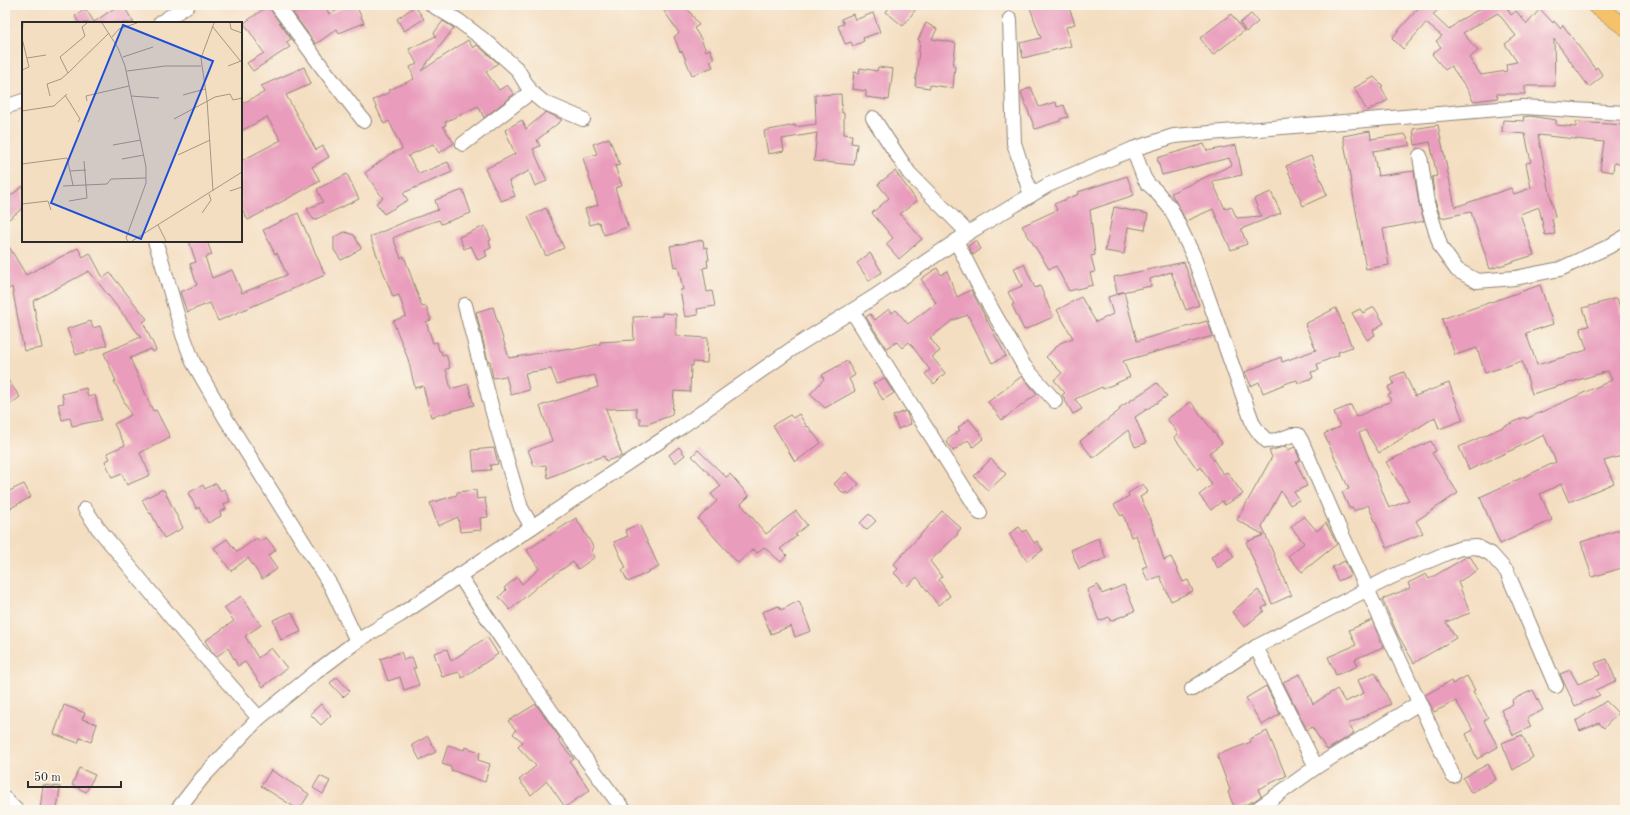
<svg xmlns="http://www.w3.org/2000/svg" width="1630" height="815" font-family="'Old Standard TT',serif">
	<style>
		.building { fill: #e99cbc; fill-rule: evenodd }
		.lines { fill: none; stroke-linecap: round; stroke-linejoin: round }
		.minor-casing { stroke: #908476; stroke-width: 16 }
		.major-casing { stroke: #908476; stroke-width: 18 }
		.minor { stroke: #fff; stroke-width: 14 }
		.major { stroke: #f5c16b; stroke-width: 17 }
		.inset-road { fill: none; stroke: #a49685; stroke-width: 1 }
		.view { fill: #1d4ed8; fill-opacity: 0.15; stroke: #1d4ed8; stroke-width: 2 }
		.inset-edge { fill: none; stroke: #2b2b2b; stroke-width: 2 }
	</style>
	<rect width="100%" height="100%" fill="#fbf7ec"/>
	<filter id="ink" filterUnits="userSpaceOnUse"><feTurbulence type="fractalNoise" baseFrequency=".025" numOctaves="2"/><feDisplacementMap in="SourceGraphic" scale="8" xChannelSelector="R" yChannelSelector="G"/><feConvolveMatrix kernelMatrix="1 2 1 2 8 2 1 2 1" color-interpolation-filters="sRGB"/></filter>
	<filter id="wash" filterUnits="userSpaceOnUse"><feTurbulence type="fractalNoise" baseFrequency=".012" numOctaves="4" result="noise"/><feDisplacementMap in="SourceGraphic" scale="16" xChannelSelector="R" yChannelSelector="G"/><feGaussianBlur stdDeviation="0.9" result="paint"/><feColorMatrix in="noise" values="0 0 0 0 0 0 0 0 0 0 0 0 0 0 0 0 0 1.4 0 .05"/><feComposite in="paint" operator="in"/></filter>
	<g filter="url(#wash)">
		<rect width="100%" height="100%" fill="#f4dec1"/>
		<g id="blocks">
			<g class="building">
				<path d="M119,5H123L134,23H79L75,16L86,9L94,22Z"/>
				<path d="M307,5H325L329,14L350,5H356L364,23L339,33L337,29L316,44L293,13Z"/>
				<path d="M660,5H685L699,25L694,28L701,39L706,51L710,49L714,59L710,61L713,67L692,75L682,51L680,52L674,37L679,33Z"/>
				<path d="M891,5H919L903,26L886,12Z"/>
				<path d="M1029,5H1068L1075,24L1066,27L1071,46L1023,58L1020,43L1041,38Z"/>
				<path d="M1421,5H1442L1433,15L1449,30L1460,20L1487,5H1512L1507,8L1511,15L1516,11L1527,24L1540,9L1553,23L1554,21L1560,28L1563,25L1595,69L1597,67L1603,76L1589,87L1554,39L1555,86H1525V94H1496L1498,98L1473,101L1468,90L1451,66L1445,70L1432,54L1441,47L1436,41L1442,36L1426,23L1403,49L1392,38ZM1498,13L1516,36L1505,44L1517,62L1506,64L1507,71L1481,75L1469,58L1478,51L1463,33Z"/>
				<path d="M268,6L291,39L286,42L290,47L253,71L247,63L264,53L244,23Z"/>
				<path d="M415,6L424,19L404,31L397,19Z"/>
				<path d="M873,13L880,32L863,38L864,41L853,46L851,42L845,44L838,26L844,24L841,19L853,14L855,20Z"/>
				<path d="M1231,14L1244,31L1213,55L1200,38Z"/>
				<path d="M1251,14L1258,22L1246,32L1240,23Z"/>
				<path d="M443,21L454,28L421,71L468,40L473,48L477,45L498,63L486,72L499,90L507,85L514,94L484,118L478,106L445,122L446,125L443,126L454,143L439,153L433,144L408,156L419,174L448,162L452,172L403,193L408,200L384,214L376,203L383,198L365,173L390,154L402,149L389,121L384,124L373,100L390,92L389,90L414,79L410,67L417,64L409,49L436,36L434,33Z"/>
				<path d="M926,23L937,29L932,39L956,43L953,66H955L953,88L930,85V88L915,86L920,41L918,40Z"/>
				<path d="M304,67L311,84L286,95L316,150L323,146L329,157L312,167L320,181L248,220L241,207V161L281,140L267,117L241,131V104L265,92L261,86Z"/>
				<path d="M878,67L893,69L889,100L866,97V91L852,89L854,72L859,73L860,68L877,71Z"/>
				<path d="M1374,77L1383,86L1381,87L1388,100L1367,111L1354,88Z"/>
				<path d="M1031,87L1039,107L1056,102L1057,107L1064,105L1068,117L1060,119V121L1035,129L1021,92Z"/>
				<path d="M841,94L842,113H844V134L852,135L851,143L857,144L854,165L814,161L817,133L782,139L784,151L768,154L764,131L795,125V127L816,124L815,95Z"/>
				<path d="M546,112L562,120L537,140L540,146L533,149L547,181L535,186L529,171L509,181L515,196L501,201L485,169L515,154L505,130L522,120L526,129Z"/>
				<path d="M1530,116L1556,120V125L1576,127V122L1625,125V165L1614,163L1613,172L1600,170L1604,142L1538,135L1555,217L1552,218L1555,234L1545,235L1539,207L1520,214L1534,255L1490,269L1471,212L1441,218L1435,201L1432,177L1437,176L1430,142L1415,145L1413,129L1438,125L1455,207L1511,188L1514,194L1531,188L1526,163L1531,162L1525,134L1502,132L1503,120L1524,121L1523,117Z"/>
				<path d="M1370,131L1371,139L1405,134L1411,145L1373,151L1378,176L1414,171L1419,204L1424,221L1383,229L1389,265L1366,269L1343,136Z"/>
				<path d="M609,138L620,165L615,166L622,186L615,188L628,227L604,235L599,222L590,225L585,209L598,205L583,158L597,154L593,144Z"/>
				<path d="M1204,144L1207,151L1236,145L1242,175L1212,181L1225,209L1231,206L1237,218L1261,216L1254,199L1271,192L1281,213L1241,229L1247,244L1231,250L1213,209L1186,221L1171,193L1232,165L1229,158L1162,175L1157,158Z"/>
				<path d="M1311,156L1327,195L1303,206L1286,166Z"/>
				<path d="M895,171L917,201L900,214L922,239L899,259L886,244L893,238L872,213L889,198L878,184Z"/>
				<path d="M347,174L359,199L314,220L307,209L323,202L317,189Z"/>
				<path d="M1127,176L1134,195L1090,210L1095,255L1091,256L1095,272L1090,273L1093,285L1069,291L1056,266L1049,269L1022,226L1057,210L1054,204L1079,194L1078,192Z"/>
				<path d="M23,186V208L5,222V200Z"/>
				<path d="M463,190L471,213L441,224L439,220L414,228L393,238L401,258L404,256L422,307L426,306L431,320L426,322L433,343L437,342L439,351H441L442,355L446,354L450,368L446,369L451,389L468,384L474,405L431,417L423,386L415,388L408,359L393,321L406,316L399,295L393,297L370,237L409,220L438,210L435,200Z"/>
				<path d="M1114,207L1148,214L1145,230L1128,227L1124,254L1105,251Z"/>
				<path d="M546,208L564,248L546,256L528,217Z"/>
				<path d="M298,213L325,275L218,321L210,303L187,312L180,292L197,285L190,264L196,262L189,241H207L212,255L205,257L212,278L232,270L242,293L287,275L277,253L275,254L263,230Z"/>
				<path d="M485,226L491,240L489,241L491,248L485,251L487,256L478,260L471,246L464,249L459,237Z"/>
				<path d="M345,232L354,235L361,248L357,250L352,255L341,260L334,250V237Z"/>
				<path d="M5,240L26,275L78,248L83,257L90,253L103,278L110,273L147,319L143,322L156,350L153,352L151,349L130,358L153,411L156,410L170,437L140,453L150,475L127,485L122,474L112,478L105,461L110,459L107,453L125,445L114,424L131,415L114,381H116L104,353L141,337L89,271L33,301L42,348L24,351L12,287L5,291Z"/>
				<path d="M703,240L704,248L707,247L709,260H707L708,267L703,268L707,292L712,291L715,306L697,309L698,315L685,317L680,290H683L678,266L674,267L670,246Z"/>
				<path d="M976,240L981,249L973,255L968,246Z"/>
				<path d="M870,253L882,272L869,281L857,263Z"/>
				<path d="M1184,262L1199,305L1186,310L1171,272L1150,279L1151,286L1117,293L1114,277Z"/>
				<path d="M1024,264L1035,288L1040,286L1053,317L1024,330L1012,305L1014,304L1008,292L1022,286L1014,268Z"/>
				<path d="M937,268L941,275L947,271L957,297L971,290L1006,356L992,363L968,315L953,320L930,338L940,351L932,357L945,373L934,384L925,374L930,370L909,342L902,348L897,342L886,348L866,317L870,314L875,320L889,309L892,313L896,310L908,324L936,303L921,279Z"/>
				<path d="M1540,285L1553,324L1526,333L1537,365L1587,350L1580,328L1589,326L1583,308L1617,298L1625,325V455L1604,461L1614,483L1569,502L1561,484L1540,494L1552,520L1500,544L1480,497L1556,462L1544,435L1469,470L1459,447L1525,417L1526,419L1612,380L1608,371L1532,394L1522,361L1485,373L1477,348L1455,355L1442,319Z"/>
				<path d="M1124,292L1137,341L1207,321L1213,336L1123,361L1130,377L1103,389L1102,387L1075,399L1082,409L1073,414L1062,395L1065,393L1054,380L1062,373L1046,357L1060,343L1073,338L1057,310L1081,297L1096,322L1113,314L1108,297Z"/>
				<path d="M493,307L509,358L570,348L571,350L600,344V342L634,340L633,317L662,316V313L676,314V336L708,338L707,363L693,362V366L691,365L690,392L674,391L672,415L648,424H640V418H637L636,408L606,409L622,456L606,461L604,456L588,461L548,478L546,465L534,466L528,450L552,441L540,406L598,387L595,375L557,384L551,369L525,373L529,390L511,395L506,376L493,378L490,361H488L476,312Z"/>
				<path d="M1374,307L1384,323L1373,330L1375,335L1367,340L1352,313L1360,309L1363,313Z"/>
				<path d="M1336,308L1352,347L1338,352L1339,355L1317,364L1319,370L1311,372L1313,378L1298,383L1297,380L1290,382L1263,393L1259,382L1251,386L1245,372L1281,357L1282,362L1316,350L1305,324Z"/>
				<path d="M91,321L93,328L100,326L107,345L76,355L67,329Z"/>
				<path d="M847,361L855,375L849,379L855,391L825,408L810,394L824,379L822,375Z"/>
				<path d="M1404,372L1415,396L1449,383L1463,420L1439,429L1435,417L1379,453L1365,430L1359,433L1389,508L1409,500L1386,462L1431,441L1436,451L1432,453L1458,493L1416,521L1423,533L1387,548L1368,505L1354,511L1352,508H1349L1342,492L1349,489L1324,434L1340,427L1334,412L1351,405L1356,417L1391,401L1388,395L1391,394L1388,387L1394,384L1391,377Z"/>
				<path d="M5,376L20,397L5,408Z"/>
				<path d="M1022,376L1037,394L1002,420L988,402Z"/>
				<path d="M884,378L894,393L883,400L873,384Z"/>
				<path d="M1157,383L1167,396L1135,417L1146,443L1135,447L1128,430L1093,458L1080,441L1120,410L1119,408Z"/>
				<path d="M86,388L88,397L95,395L101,420L72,426L70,418L62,420L58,404L64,403L62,394Z"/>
				<path d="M1191,402L1222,443L1209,453L1223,474L1227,472L1243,494L1225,505L1222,501L1211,510L1199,495L1212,485L1201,467L1198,470L1174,437L1178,434L1167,419Z"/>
				<path d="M906,411L911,424L898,429L893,416Z"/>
				<path d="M799,414L807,427L808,426L821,443L795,462L773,425L790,415L793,418Z"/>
				<path d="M969,419L984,438L973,447L968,440L953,451L946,441L960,430L958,428Z"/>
				<path d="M1286,446L1288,450L1295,447L1300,460L1296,462L1307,486L1294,492L1299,500L1290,505L1281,491L1262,526L1288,589L1292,595L1272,604L1246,542L1264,535L1237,520L1272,457L1269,451Z"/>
				<path d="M679,447L685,455L675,463L669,455Z"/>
				<path d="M494,448L498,464L490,465L491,470L474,471L472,450Z"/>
				<path d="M698,450L726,477L730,474L749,496L741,504L766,534L796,511L807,525L795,535L797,536L780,549L787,555L781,562L764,547L757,553L753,549L738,563L698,519L717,501L711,494L721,486L692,456Z"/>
				<path d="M991,459L1006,474L988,491L974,476Z"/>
				<path d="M846,472L859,484L849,494L847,492L844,494L834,484Z"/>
				<path d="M216,483L221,491L224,489L230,501L224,504L226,509L220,512L221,516L208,523L199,507L197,509L188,493L203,485L205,489Z"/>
				<path d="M24,484L31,497L5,511V493Z"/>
				<path d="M1143,484L1148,492L1140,497L1150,517L1164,560L1171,557L1183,582L1188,580L1193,591L1171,601L1160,576L1148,581L1142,568L1147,566L1136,535L1131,537L1123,514L1121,516L1114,505L1129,496L1128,493Z"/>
				<path d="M161,490H164L183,528L164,538L151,513L150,514L142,500Z"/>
				<path d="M476,490L477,499L485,498L488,517L480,518L481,530L460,532L458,517L438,526L430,503L457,495V492Z"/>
				<path d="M942,511L961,528L957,533L958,534L930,561L942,577L939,580L950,596L938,605L917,577L907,586L894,573L898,569L894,564Z"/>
				<path d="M869,514L876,521L866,530L860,523Z"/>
				<path d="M1304,516L1317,531L1326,523L1337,544L1302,572L1288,556L1304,543L1291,527Z"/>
				<path d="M576,518L594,548L591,550L595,557L578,569L573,562L539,585L510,610L499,597L506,590L504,588L517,577L522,584L539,569L527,550Z"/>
				<path d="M639,524L659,567L628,582L622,570L626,568L614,542L628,536L625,530Z"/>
				<path d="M1019,527L1023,532L1026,530L1034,543L1037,541L1043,550L1027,561L1009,534Z"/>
				<path d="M1625,528V567L1592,577L1581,542Z"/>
				<path d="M266,537L276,550L268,556L277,569L262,579L248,558L231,571L214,548L227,539L237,552L257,538L260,542Z"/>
				<path d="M1098,538L1106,558L1079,569L1071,550Z"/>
				<path d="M1227,546L1234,557L1218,568L1211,557Z"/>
				<path d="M1468,556H1470L1478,570L1458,582L1470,613L1446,622L1456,638L1414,663L1398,635L1382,599L1410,588L1408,583L1426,574L1429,579Z"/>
				<path d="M1345,561L1351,575L1338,581L1332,567Z"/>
				<path d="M1098,585L1102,594L1124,585L1135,611L1110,621L1109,617L1099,621L1087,590Z"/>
				<path d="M1258,590L1268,605L1262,608L1264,611L1244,627L1232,612Z"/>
				<path d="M241,596L261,625L245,636L258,658L271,648L287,668L263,687L245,662L238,666L228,648L216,657L205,641L234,621L224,608Z"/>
				<path d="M799,601L811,631L795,637L791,626L771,634L762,612L779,606L781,610Z"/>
				<path d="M292,612L301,632L281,640L273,620Z"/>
				<path d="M1372,620L1383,647L1355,659L1358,666L1336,675L1328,657L1356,645L1349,630Z"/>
				<path d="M487,637L498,654L462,678L459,672L442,677L434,653L447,649L451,661Z"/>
				<path d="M401,652L404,660L412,657L416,668H413L419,685L404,690L400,677L388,681L380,659Z"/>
				<path d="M1607,659L1616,681L1595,690L1600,695L1575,706L1560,674L1570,670L1578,684L1600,675L1595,663Z"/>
				<path d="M1375,672L1391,704L1348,724L1354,733L1327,750L1312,727L1307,730L1283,682L1300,674L1313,704L1337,689L1345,702L1364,693L1358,680Z"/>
				<path d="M1467,676L1475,690L1473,691L1488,718L1484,721L1498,747L1477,759L1466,734L1473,730L1456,701L1434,712L1425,695L1451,681L1452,684Z"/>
				<path d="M337,677L350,691L343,697L330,683Z"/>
				<path d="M1266,686L1280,714L1262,725L1246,698Z"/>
				<path d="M1533,690L1543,710L1527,718L1531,727L1513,735L1501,710L1513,704L1512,700Z"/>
				<path d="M1606,701L1618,713L1604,728L1599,723L1580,731L1576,721Z"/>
				<path d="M321,704L331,715L321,725L310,714Z"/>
				<path d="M536,704L560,738L558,740L574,759L570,762L590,790L565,807L547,781L531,795L519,780L536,766L518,747L523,742L513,734L516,730L508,721Z"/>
				<path d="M64,705L85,713L82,719L97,724L91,742L80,738L78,743L54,734Z"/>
				<path d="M1267,731L1286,776L1258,789L1261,796L1254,801L1235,809L1228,792L1230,790L1217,755L1251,742L1250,739Z"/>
				<path d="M1522,735L1533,757L1513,770L1502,743Z"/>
				<path d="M428,736L436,752L420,760L412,745Z"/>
				<path d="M448,745L464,750L465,747L480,752L478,760L490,764L485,782L451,770V767L442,764Z"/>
				<path d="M1488,764L1496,779L1471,793L1463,778Z"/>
				<path d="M79,768L95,775L86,792L72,785Z"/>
				<path d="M271,770L309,794L299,810L261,786Z"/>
				<path d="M320,776L330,781L323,794L313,788Z"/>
				<path d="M43,785L60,787L57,810H40Z"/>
			</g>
		</g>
	</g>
	<g filter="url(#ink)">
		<use href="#blocks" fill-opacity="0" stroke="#908476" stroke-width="1"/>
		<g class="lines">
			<g class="minor-casing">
				<g id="minor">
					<path d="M277,5L322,67L364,121"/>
					<path d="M432,5L459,21L488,43L517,69L531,92L543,102L583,119"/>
					<path d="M1010,19L1014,143L1031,195"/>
					<path d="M160,23L188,5"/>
					<path d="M5,107L23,101"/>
					<path d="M873,118L909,173L968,233"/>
					<path d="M463,144L531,92"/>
					<path d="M1133,149L1144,178L1148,184L1155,190L1171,209L1193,255L1253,424L1260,434L1267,441L1278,440L1292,435H1298L1301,440L1339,528L1453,776"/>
					<path d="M1420,156L1427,203L1441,248L1457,270L1477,281L1515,278L1560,269L1608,247L1625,237"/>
					<path d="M155,241L162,262L183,335L193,362L226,419L331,586L357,641"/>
					<path d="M956,241L982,292L1024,366L1055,401"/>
					<path d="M465,305L493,413L518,498L521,508L532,527"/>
					<path d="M852,311L980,513"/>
					<path d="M85,509L98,528L185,634L259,718"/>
					<path d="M459,575C512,655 565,734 624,810"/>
					<path d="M1256,647L1316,767"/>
					<path d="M1192,689L1256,647L1391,577L1447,553L1461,548L1477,547L1491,554L1507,572L1556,686"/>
					<path d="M5,799L16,810"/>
					<path d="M177,810L202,778L259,718L316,672L357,641L400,615L532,527L681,427L796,346L874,297L968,233L1048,185L1133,149L1174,136L1523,107L1625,113"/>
					<path d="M1256,810L1316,767L1419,703"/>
				</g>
			</g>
			<g class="major-casing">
				<path id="major" d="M1595,5L1625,27"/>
			</g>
			<use href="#minor" class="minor"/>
			<use href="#major" class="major"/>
		</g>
	</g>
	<g transform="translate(22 22)">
		<rect width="220" height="220" fill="#f4dec1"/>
		<path class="inset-road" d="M65,1L60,5L63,14L38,35L46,51L87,11M80,1L96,26L103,44L124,145V161L104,216L106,219M208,1L209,7L220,11M190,4L220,41M90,15L97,7L115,1M0,16L7,45L0,48M0,16L1,1M101,35L131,25M5,36L24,33M206,44L219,39M105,49L143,44H179M43,73L58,97L56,100M161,73L183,67M28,74L25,62L39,57L46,51M109,74L137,76M65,79L64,74L107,64M0,89L32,84L45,72M152,97L193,75L208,72L211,78L220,76M91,123L119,118M156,133L188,118M100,137L122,133M0,142L45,136L51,163M48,149L64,148M41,164L85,162L89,157L124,156M191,169L185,78L179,36L192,1M208,169L220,165M47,179L65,176L62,139M0,182L26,179L29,188M180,191L189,178L187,172M136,203L144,219M110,219L220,150"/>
		<path class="view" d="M101,3L191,39L119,217L29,181Z"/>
		<rect width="220" height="220" class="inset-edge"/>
	</g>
	<rect width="1630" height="815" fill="none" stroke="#fbf7ec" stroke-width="20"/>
	<path d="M28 781v6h93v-6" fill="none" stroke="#2b2b2b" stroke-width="2"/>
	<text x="34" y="781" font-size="12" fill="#2b2b2b" stroke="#fbf7ec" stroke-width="3" paint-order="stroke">50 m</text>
</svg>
